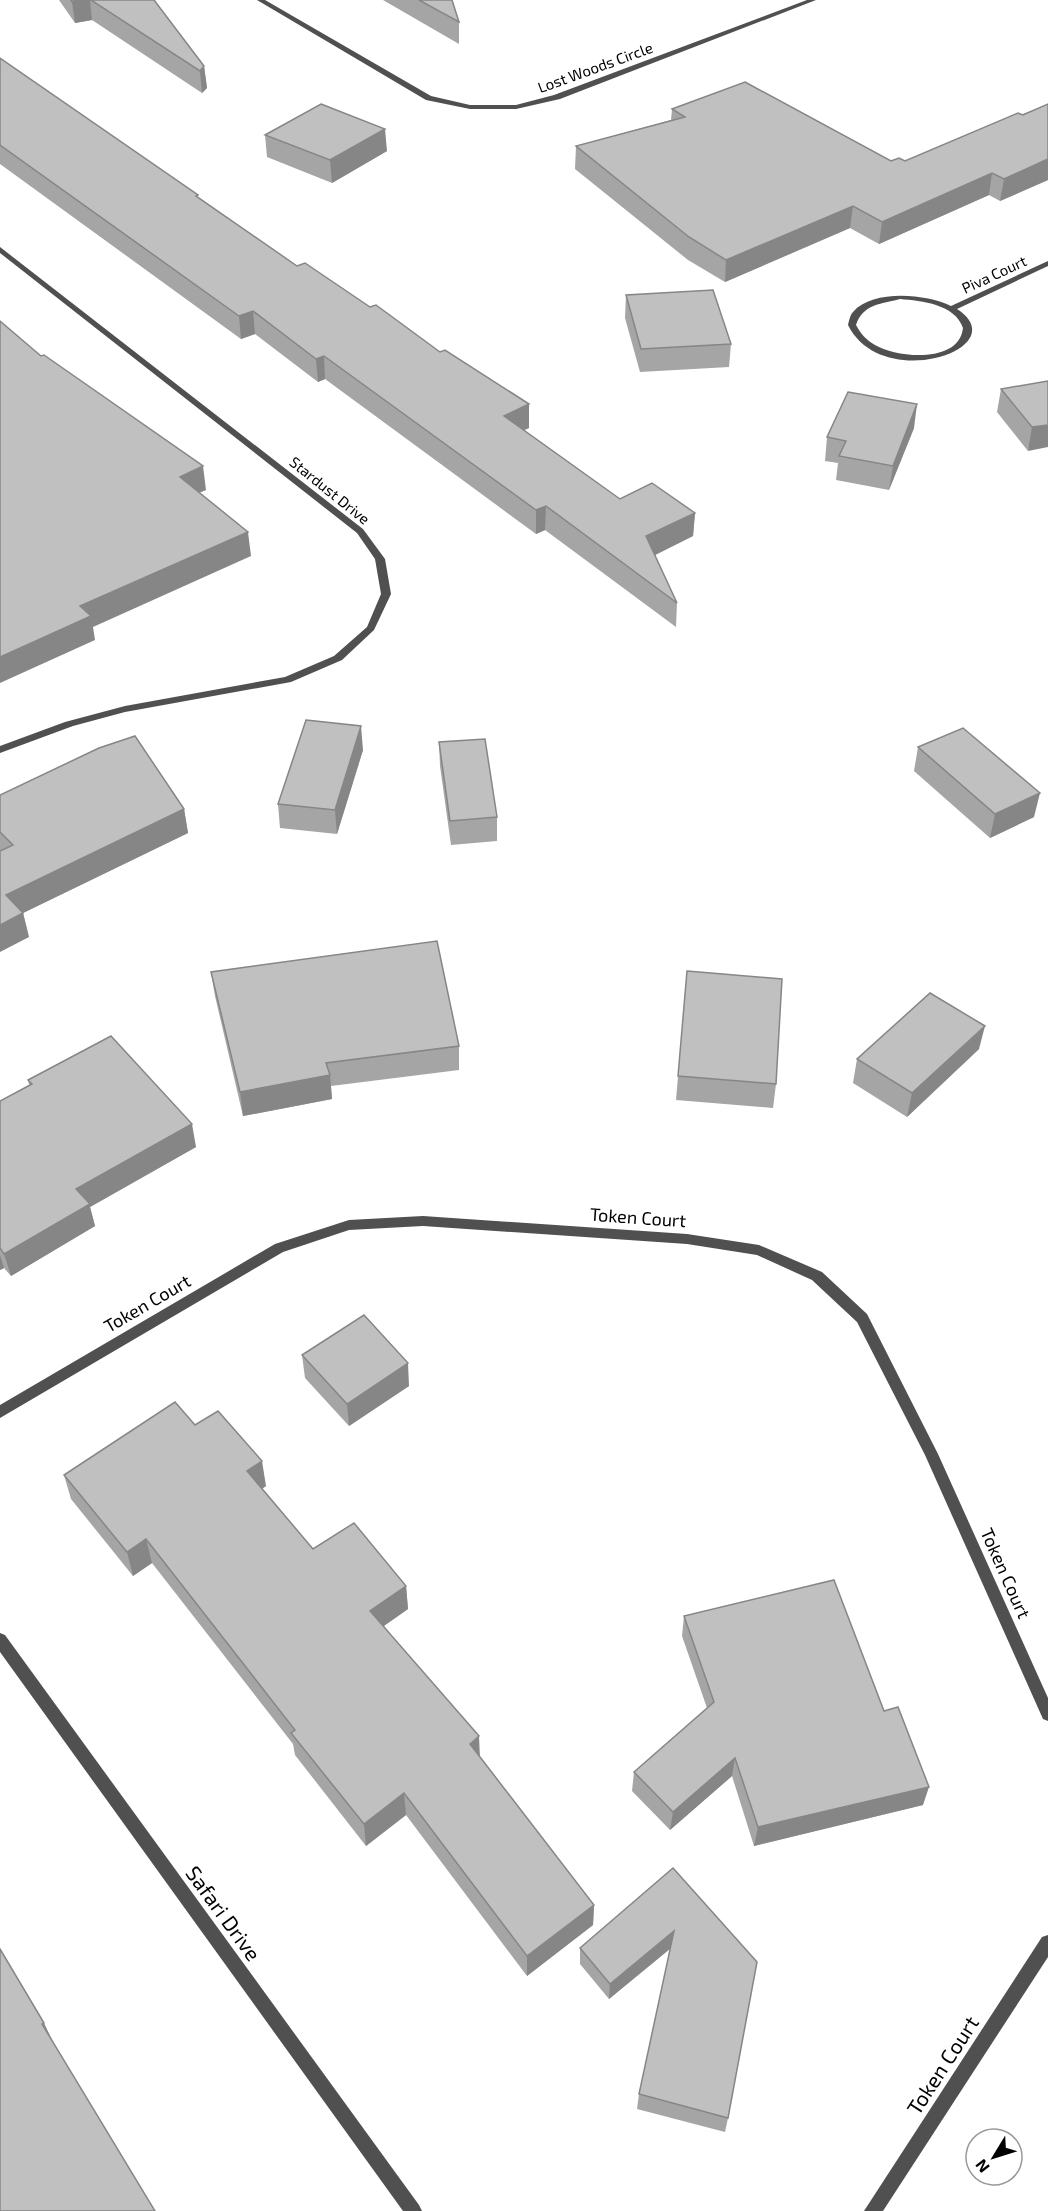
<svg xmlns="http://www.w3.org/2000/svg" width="1048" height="2211" font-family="'Exo 2',sans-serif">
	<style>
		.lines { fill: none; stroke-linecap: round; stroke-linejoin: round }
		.minor { fill: #505050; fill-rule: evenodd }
		.wall { fill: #a5a5a5 }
		.shaded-wall { fill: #868686 }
		.building { fill: #c0c0c0; stroke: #868686; stroke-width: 1.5 }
		.labels { text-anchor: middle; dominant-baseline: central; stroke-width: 6; stroke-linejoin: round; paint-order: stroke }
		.far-street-label { font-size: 15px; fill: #000; stroke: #fff }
		.street-label { font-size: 18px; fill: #000; stroke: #fff }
		.near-street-label { font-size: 21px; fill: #000; stroke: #fff }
	</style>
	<rect width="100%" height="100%" fill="#fff"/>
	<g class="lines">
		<g class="minor">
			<path d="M257,0H265L431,96L470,105H516L554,95L807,0H816L560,99L516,109H470L426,100Z"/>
			<path d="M0,247L363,529L385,559L391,594L374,630L342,660L291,682L125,712L73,726L0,753V746L65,722L125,706L285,677L334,656L367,627L381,594L375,559L357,533L0,253Z"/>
			<path d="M1048,261V266L957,309C1017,348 882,394 848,325C849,321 850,315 853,312C873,289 926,294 951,306ZM900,299C922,301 955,304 963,328C959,364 897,358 875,345C866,340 861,334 856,325C863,304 881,304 900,299Z"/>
			<path d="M423,1216L687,1234L759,1245L822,1272L867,1314L938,1454L1048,1698V1721L1043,1719L925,1455L857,1322L812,1280L757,1255L687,1244L423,1226L349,1230L283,1252L0,1418V1405L275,1244L349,1220Z"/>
			<path d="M0,1633L5,1635L419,2205L422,2211H403L0,1652Z"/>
			<path d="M1048,1935V1957L883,2211H864L1042,1937Z"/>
		</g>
	</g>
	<g class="wall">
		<path d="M59,0H154L204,66L207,88L202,93L92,20L75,23Z"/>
		<path d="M383,0H452L459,22V44Z"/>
		<path d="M0,58L297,266L370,307L440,352L529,404V428L524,430L620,499L695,513L693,536L655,555L677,603L676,627L545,530L536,534L325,379L318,382L255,334L241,339L0,164Z"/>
		<path d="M1048,104V180L1000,201L989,195L879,244L850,228L725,282L688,260L575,169L576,146L671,120L672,109L891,161H905Z"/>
		<path d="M265,135L387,151L332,183L267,157Z"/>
		<path d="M626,295L731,344L729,367L640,372L625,318Z"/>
		<path d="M1048,381L1028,451L997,412L1001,389Z"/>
		<path d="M914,428L889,490L836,480L838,463L825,461L827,437Z"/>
		<path d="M439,742L497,817V841L451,845L440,766Z"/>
		<path d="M918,747L1034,817L990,838L914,771Z"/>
		<path d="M363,750L337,834L280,828L278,804Z"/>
		<path d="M0,795L184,809L188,833L23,913L29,937L0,850Z"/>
		<path d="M687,971L776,1084L773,1108L676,1100Z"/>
		<path d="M211,972L459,1046V1070L331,1086L332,1099L243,1116L215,996Z"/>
		<path d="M979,1049L907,1117L853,1083L857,1059Z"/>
		<path d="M28,1080L196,1147L90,1207L95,1226L11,1276L4,1268L0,1270V1101L29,1085Z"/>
		<path d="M302,1355L409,1386L349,1426L305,1378Z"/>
		<path d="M195,1425L266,1486L262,1489L313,1549L406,1586L408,1609L384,1626L480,1757L594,1905L593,1925L527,1976L406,1815L366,1846L295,1755L293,1744L152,1563L133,1576L71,1499L64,1475Z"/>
		<path d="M684,1616L884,1711L923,1805L754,1846L732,1776L670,1830L632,1791L634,1772L707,1708L682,1636Z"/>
		<path d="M673,1868L728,2118L725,2132L637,2109L639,2094L670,1949L609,1999L580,1964V1948Z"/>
	</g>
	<g class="shaded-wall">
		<path d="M83,0H90L92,20L75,23L72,2Z"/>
		<path d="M204,66L207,88L202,93L200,71Z"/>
		<path d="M385,129L387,151L332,183L330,160Z"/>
		<path d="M1048,159V180L1000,201L1004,179Z"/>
		<path d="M992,173L989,195L879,244L882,222Z"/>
		<path d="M853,206L850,228L725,282L726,260Z"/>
		<path d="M253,311L255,334L241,339L239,316Z"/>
		<path d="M324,356L325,379L318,382L316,359Z"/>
		<path d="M529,404V428L504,439V416Z"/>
		<path d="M917,404L914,428L889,490L893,466Z"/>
		<path d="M1048,425V447L1028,451L1032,427Z"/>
		<path d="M203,466L206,490L183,500L180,477Z"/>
		<path d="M546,506L545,530L536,534V510Z"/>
		<path d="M695,513L693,536L645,560L646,536Z"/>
		<path d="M248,532L251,556L93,627L95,640L0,683V657L80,606Z"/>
		<path d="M361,726L363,750L337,834L335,810Z"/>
		<path d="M1040,793L1034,817L990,838L995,814Z"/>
		<path d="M184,809L188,833L23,913L29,937L0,952V925L6,895Z"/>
		<path d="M985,1026L979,1049L907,1117L912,1093Z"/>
		<path d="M330,1075L332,1099L243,1116L240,1092Z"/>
		<path d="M192,1124L196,1147L90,1207L95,1226L11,1276L4,1254L76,1189Z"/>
		<path d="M0,1255L4,1268L0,1270Z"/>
		<path d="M408,1363L409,1386L349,1426L347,1404Z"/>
		<path d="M262,1461L266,1486L251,1496L247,1471Z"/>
		<path d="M146,1539L152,1563L133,1576L127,1552Z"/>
		<path d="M406,1586L408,1609L372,1634L370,1611Z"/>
		<path d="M479,1736L480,1759L470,1744Z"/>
		<path d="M735,1758L732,1776L670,1830L673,1812Z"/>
		<path d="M929,1787L923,1805L754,1846L758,1827Z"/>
		<path d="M404,1793L406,1815L366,1846L364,1824Z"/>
		<path d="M594,1905L593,1925L527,1976V1956Z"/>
		<path d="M674,1931L672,1947L609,1999L610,1984Z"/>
		<path d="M44,2023L54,2044L42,2024Z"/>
	</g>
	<g class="building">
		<path d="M71,0H83L72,2Z"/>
		<path d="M91,0H154L204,66L200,71Z"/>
		<path d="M419,0H452L459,22Z"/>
		<path d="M0,58L198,195L196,196L297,266L305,263L370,307L376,305L440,352L445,350L529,404L504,416L620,499L652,483L695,513L646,536L677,603L546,506L536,510L324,356L316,359L253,311L239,316L0,145Z"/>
		<path d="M745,82L891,161L899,158L905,161L1018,113L1023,115L1048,104V159L1004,179L992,173L882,222L853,206L726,260L689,237L576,146L685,117L672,109Z"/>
		<path d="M321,104L385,129L330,160L265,135Z"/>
		<path d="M713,290L731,344L641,349L626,295Z"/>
		<path d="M0,321L41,356L44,355L203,466L180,477L248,532L80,606L91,616L0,657Z"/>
		<path d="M1048,381V425L1032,427L1001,389Z"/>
		<path d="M848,392L917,404L893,466L839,456L846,441L827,437Z"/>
		<path d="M306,720L361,726L335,810L278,804Z"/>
		<path d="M963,728L1040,793L995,814L918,747Z"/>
		<path d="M135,736L184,809L6,895L23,913L0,925V851L13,845L0,832V795L99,748Z"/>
		<path d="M485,739L497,817L450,821L439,742Z"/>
		<path d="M437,941L459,1046L326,1063L330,1075L240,1092L211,972Z"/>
		<path d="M687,971L782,979L776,1084L678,1076Z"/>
		<path d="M930,993L985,1026L912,1093L857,1059Z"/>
		<path d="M111,1036L192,1124L76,1189L90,1204L4,1254L0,1248V1101L32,1084L28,1080Z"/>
		<path d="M364,1315L408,1363L347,1404L302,1355Z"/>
		<path d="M175,1402L195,1425L218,1411L262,1461L247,1471L313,1549L354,1523L406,1586L370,1611L479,1736L470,1744L594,1905L527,1956L404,1793L364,1824L291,1733L295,1730L146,1539L127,1552L64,1475Z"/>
		<path d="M834,1580L884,1711L898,1707L929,1787L758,1827L735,1758L673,1812L634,1772L714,1702L684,1616Z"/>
		<path d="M673,1868L757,1962L728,2118L639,2094L674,1931L610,1984L580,1948Z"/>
		<path d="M0,1949L44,2023L42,2024L155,2211H0Z"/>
	</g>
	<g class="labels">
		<g class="far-street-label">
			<text transform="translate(595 67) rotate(-20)">Lost Woods Circle</text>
			<text transform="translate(994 274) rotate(-25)">Piva Court</text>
			<text transform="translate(330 490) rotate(39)">Stardust Drive</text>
		</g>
		<g class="street-label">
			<text transform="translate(638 1217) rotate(4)">Token Court</text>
			<text transform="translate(147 1303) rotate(-30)">Token Court</text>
			<text transform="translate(1006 1573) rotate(66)">Token Court</text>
		</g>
		<g class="near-street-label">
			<text transform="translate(224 1913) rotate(54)">Safari Drive</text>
			<text transform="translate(942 2065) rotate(-57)">Token Court</text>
		</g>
	</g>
	<g transform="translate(994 2157) rotate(232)"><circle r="28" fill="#ffffff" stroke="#999999" stroke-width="1.5"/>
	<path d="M0-4.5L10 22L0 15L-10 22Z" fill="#000000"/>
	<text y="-9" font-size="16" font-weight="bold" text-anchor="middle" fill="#000000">N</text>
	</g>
</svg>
